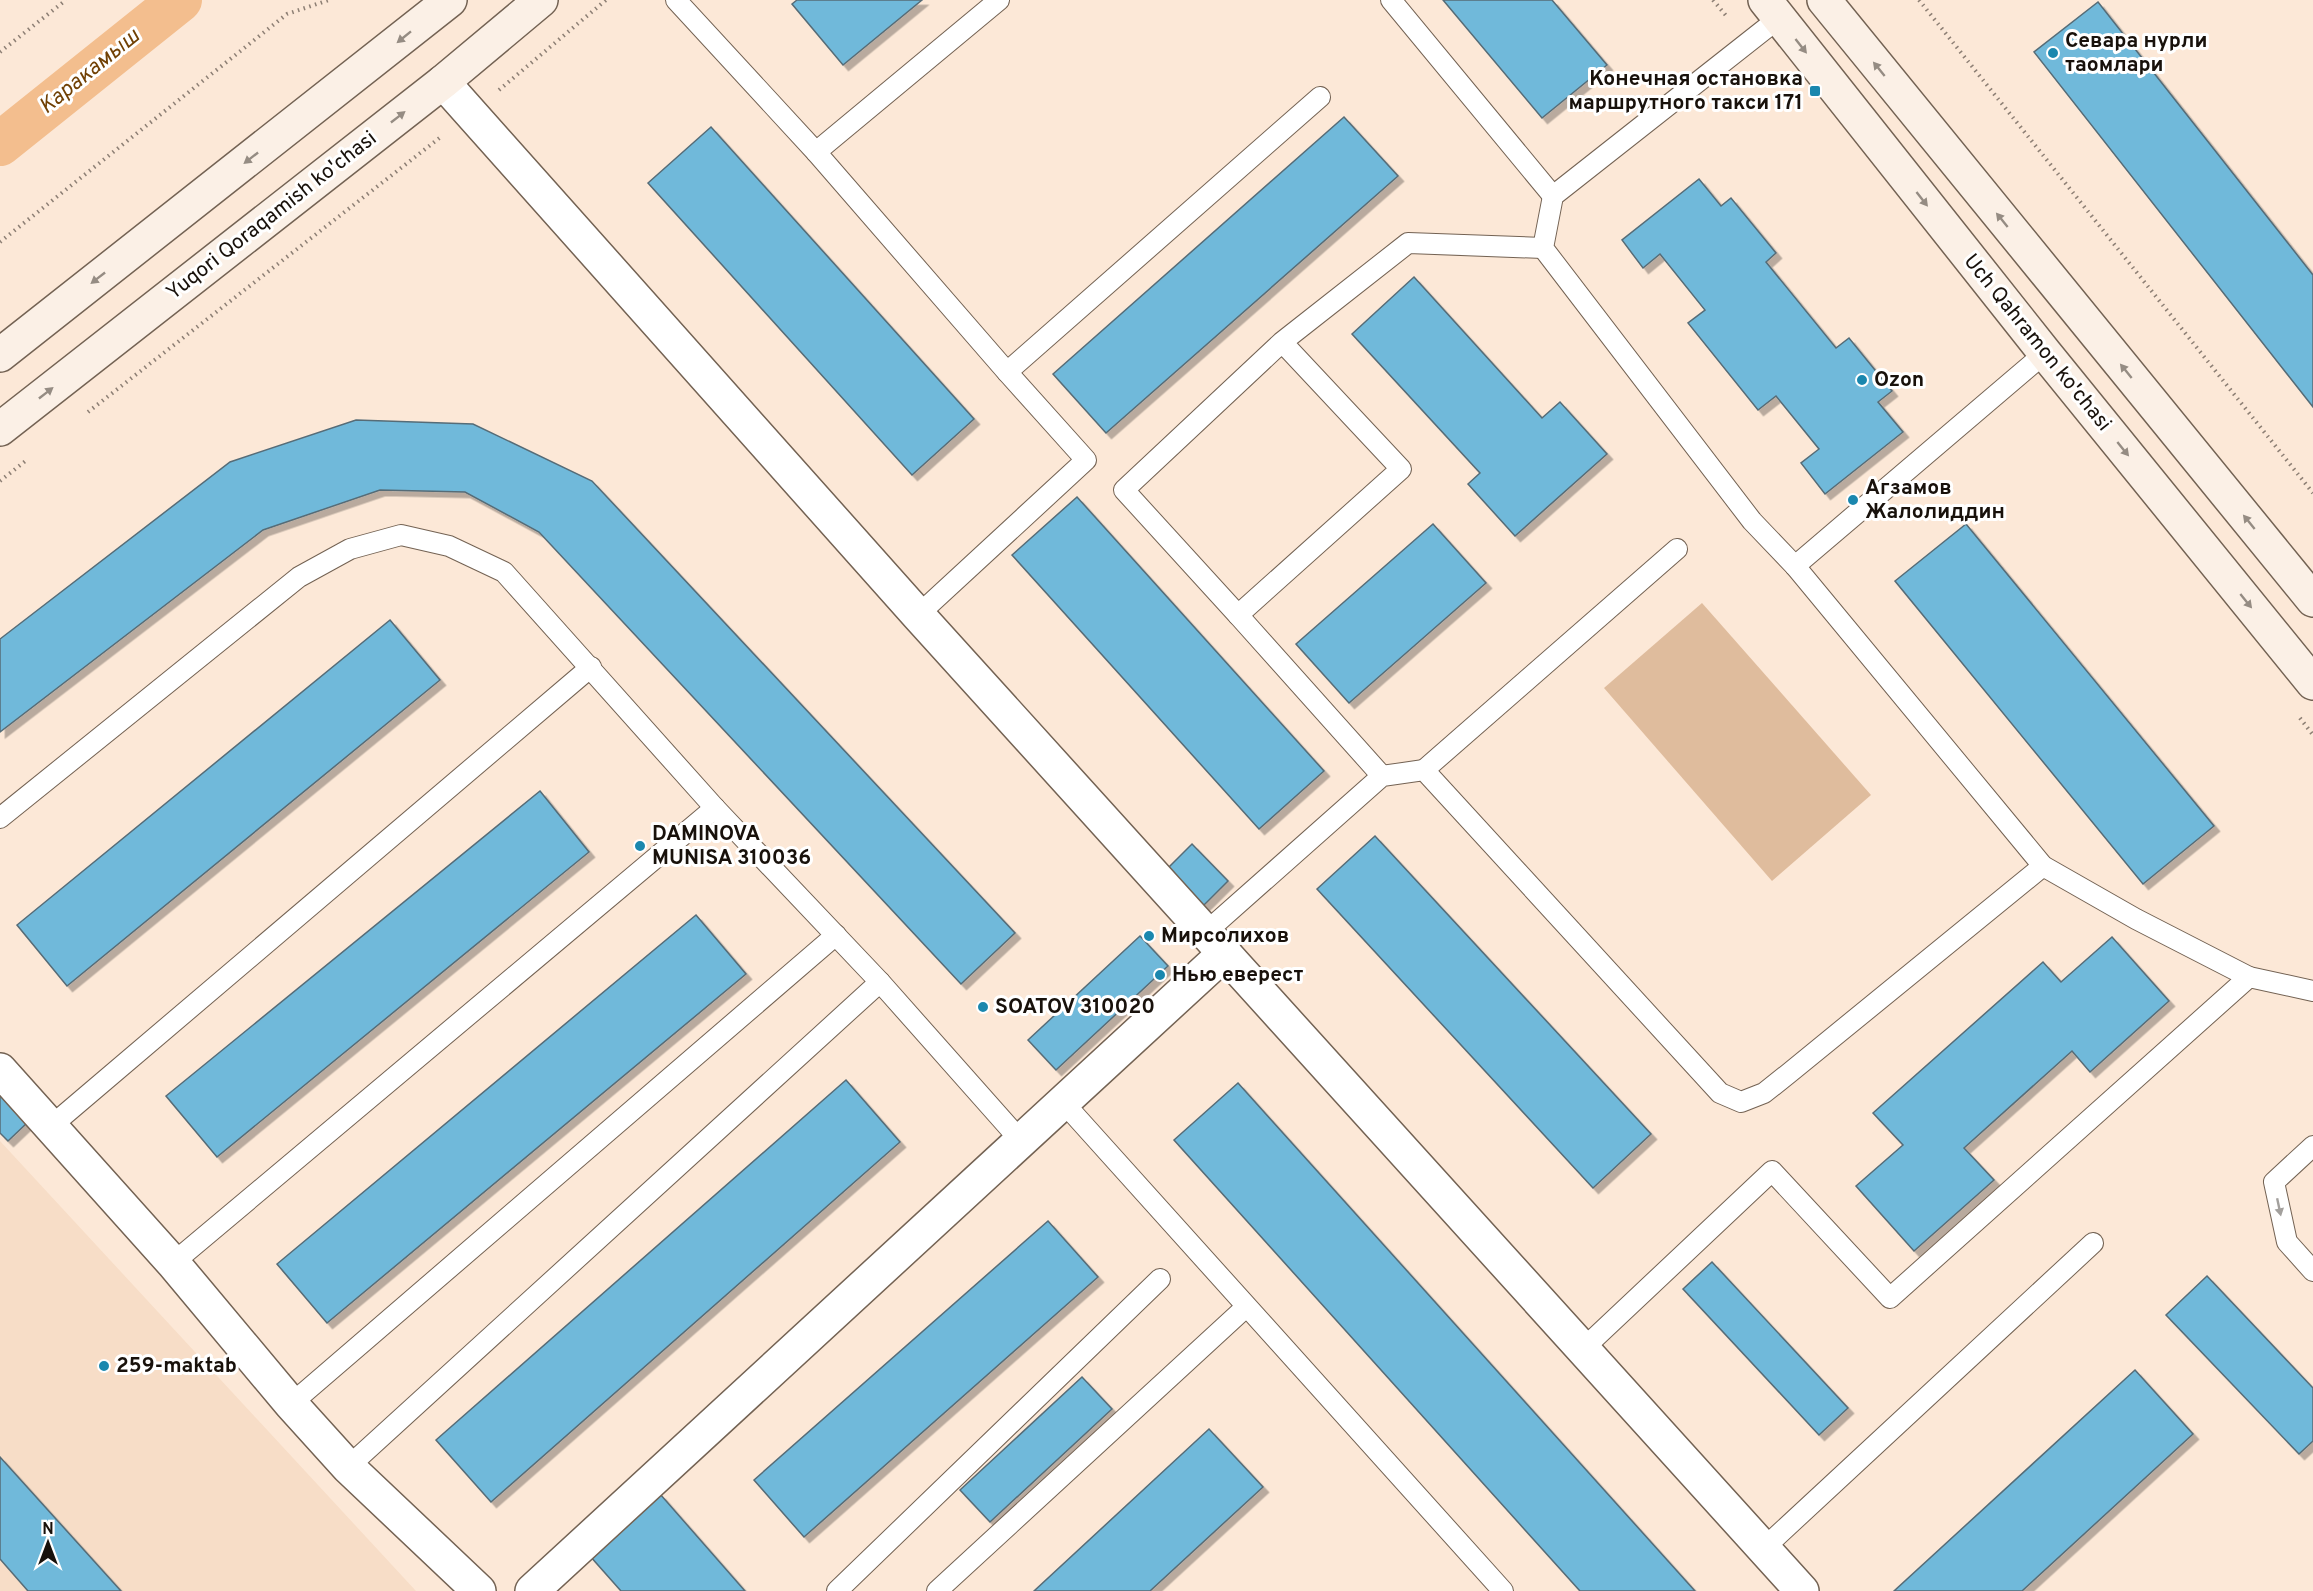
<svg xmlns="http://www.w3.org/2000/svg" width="2313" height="1591" font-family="Overpass,sans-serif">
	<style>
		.built { fill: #f7ddc7 }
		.green { fill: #dfbc9d }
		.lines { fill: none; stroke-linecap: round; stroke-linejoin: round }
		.canal { stroke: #f3be8e; stroke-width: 44 }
		.building { fill: #70b9da; stroke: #566c77; stroke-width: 1.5; filter: url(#shadow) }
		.lane-casing { stroke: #736253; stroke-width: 22 }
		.street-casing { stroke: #736253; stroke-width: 36 }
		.secondary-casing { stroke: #736253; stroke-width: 36 }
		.path { stroke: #8d7f74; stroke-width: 4; stroke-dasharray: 1.5 4.5; stroke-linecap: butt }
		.lane { stroke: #fff; stroke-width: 20 }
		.street { stroke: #fff; stroke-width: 33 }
		.secondary { stroke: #fbf0e6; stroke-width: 33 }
		.oneway { fill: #958c83 }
		.oneway2 { fill: #a3a09d }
		.poi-dot { fill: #1a87ae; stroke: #fff; stroke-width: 2 }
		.labels { text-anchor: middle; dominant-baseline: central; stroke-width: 6; stroke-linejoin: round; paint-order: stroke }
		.poi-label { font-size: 21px; font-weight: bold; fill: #18110b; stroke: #fff; text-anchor: start }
		.street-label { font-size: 21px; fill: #18110b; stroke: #fff }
		.water-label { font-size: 22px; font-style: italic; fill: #714105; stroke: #fff }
	</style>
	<defs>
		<filter id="shadow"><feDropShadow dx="5.5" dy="5.5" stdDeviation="0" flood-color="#0004"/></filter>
	</defs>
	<rect width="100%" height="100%" fill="#fce8d7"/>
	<path class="built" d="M0,1141L416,1591H0Z"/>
	<path class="green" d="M1702,603L1871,795L1772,881L1604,688Z"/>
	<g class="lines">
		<path class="canal" d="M0,144L180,0"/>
	</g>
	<g class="building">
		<path d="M797,0H922L843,65L792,4Z"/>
		<path d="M1443,0H1552L1607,65L1542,118Z"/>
		<path d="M2098,2L2313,275V407L2034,52Z"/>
		<path d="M1344,117L1398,176L1106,433L1053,374Z"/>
		<path d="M711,127L974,419L912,475L648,183Z"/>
		<path d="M1699,179L1721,206L1731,198L1776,253L1766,262L1836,348L1849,338L1892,391L1878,402L1903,432L1825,494L1801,463L1819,449L1776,396L1758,410L1688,323L1705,310L1660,254L1643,268L1622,240Z"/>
		<path d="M1414,277L1542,418L1560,402L1607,454L1515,536L1468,484L1480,473L1352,334Z"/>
		<path d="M356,420L473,424L592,481L1015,933L961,984L539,532L465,492L380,490L263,530L0,732V639L230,462Z"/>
		<path d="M1077,497L1324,771L1259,829L1012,555Z"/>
		<path d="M1433,524L1486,583L1349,703L1296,644Z"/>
		<path d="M1966,524L2214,826L2143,884L1895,581Z"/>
		<path d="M390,620L440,680L67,986L17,925Z"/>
		<path d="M540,791L589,852L217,1157L166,1096Z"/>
		<path d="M1375,836L1651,1134L1593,1188L1317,889Z"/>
		<path d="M1192,844L1228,881L1202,907L1166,870Z"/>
		<path d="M696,915L746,974L327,1323L277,1264Z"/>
		<path d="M1140,936L1168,966L1056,1070L1028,1040Z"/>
		<path d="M2112,937L2169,1001L2090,1072L2072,1051L1964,1148L1994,1180L1914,1251L1856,1186L1903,1145L1873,1113L2043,962L2061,982Z"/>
		<path d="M846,1080L900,1142L491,1502L436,1440Z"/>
		<path d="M1238,1083L1695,1591H1580L1174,1140Z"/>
		<path d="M0,1094L27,1123L8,1141L0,1133Z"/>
		<path d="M1048,1221L1098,1277L804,1537L754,1480Z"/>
		<path d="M1712,1262L1848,1408L1819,1435L1683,1289Z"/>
		<path d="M2207,1276L2313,1388V1441L2299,1454L2166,1315Z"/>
		<path d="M2135,1370L2193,1434L2022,1591H1894Z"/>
		<path d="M1082,1377L1112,1409L990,1522L960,1490Z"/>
		<path d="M1209,1429L1263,1487L1150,1591H1034Z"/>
		<path d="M0,1457L121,1591H28L0,1559Z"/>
		<path d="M660,1494L745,1591H621L590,1556Z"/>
	</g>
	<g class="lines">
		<g class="lane-casing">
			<g id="lane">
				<path d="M676,0L816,152"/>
				<path d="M1391,0L1553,196"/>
				<path d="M1779,18L1553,196L1543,248L1752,521L1795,566L2043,866L2136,919L2249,977"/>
				<path d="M1282,342L1401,469L1238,615L1124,490L1282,342L1408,243L1543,248"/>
				<path d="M1007,372L1320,97"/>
				<path d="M1795,566L2045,353"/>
				<path d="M918,615L1086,460L1007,372L816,152L999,0"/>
				<path d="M1238,615L1382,776"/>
				<path d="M1424,770L1677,549"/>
				<path d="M0,818L299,577L350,549L401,535L449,546L504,572L715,808L880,982L1021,1141"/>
				<path d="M1206,932L1382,776L1424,770L1720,1093L1741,1102L1764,1093L1788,1074L2043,866"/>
				<path d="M1063,1102L1503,1591"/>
				<path d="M50,1127L591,667"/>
				<path d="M2313,1146L2274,1182L2287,1242L2313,1271"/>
				<path d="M173,1263L715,808"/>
				<path d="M1583,1349L1772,1171L1890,1298L2249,977L2313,991"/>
				<path d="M291,1404L836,935"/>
				<path d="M348,1467L880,982"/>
				<path d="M1764,1548L2093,1243"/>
				<path d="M837,1591L1160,1279"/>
				<path d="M937,1591L1246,1307"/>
			</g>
		</g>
		<g class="street-casing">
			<g id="street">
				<path d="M443,82L918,615L1802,1591"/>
				<path d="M0,1070L173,1263L291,1404L348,1467L479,1591"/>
				<path d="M532,1591L1225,953"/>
			</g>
		</g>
		<g class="secondary-casing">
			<g id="secondary">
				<path d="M1765,0L2045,353L2313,683"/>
				<path d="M1824,0L2313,600"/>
				<path d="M0,355L450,0"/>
				<path d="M0,429L443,82L541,0"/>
			</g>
		</g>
		<g class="path">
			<path d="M1713,0L1728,18"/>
			<path d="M1919,0L2313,493"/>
			<path d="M0,52L66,0"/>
			<path d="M499,90L606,0"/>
			<path d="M0,242L287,14L329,0"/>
			<path d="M88,412L442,136"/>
			<path d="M0,481L28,459"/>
			<path d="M2300,718L2313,735"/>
		</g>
		<use href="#lane" class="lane"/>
		<use href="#street" class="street"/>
		<use href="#secondary" class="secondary"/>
	</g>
	<defs><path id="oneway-solid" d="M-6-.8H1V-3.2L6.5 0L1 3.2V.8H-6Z" transform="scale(1.5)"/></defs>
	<g class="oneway">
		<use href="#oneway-solid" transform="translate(404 37) rotate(141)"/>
		<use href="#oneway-solid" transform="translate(1801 46) rotate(52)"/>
		<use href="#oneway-solid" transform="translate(1879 69) rotate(-129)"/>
		<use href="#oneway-solid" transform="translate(398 117) rotate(-38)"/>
		<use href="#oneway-solid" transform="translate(251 158) rotate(142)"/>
		<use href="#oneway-solid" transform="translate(1922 199) rotate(52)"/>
		<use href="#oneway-solid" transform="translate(2002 220) rotate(-129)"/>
		<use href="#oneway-solid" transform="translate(98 278) rotate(142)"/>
		<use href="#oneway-solid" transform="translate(2126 371) rotate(-129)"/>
		<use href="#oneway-solid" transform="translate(46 393) rotate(-38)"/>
		<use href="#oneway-solid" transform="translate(2123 449) rotate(51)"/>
		<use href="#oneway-solid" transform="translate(2249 522) rotate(-129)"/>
		<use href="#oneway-solid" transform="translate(2246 601) rotate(51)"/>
	</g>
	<use class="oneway2" href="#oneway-solid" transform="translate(2279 1207) rotate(78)"/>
	<g class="poi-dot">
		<circle cx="2053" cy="53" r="6"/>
		<rect x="1809" y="85" width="12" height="12" rx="3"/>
		<circle cx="1862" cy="380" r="6"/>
		<circle cx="1853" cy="500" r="6"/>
		<circle cx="640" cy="846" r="6"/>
		<circle cx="1149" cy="936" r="6"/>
		<circle cx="1160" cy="975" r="6"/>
		<circle cx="983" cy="1007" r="6"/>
		<circle cx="104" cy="1366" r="6"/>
	</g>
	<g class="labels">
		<g class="poi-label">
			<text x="2065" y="41">Севара нурли<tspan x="2065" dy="24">таомлари</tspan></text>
			<text x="1803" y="79" text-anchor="end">Конечная остановка<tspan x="1803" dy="24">маршрутного такси 171</tspan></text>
			<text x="1874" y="380">Ozon</text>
			<text x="1865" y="488">Агзамов<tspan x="1865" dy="24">Жалолиддин</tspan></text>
			<text x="652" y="834">DAMINOVA<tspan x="652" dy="24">MUNISA 310036</tspan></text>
			<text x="1161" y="936">Мирсолихов</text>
			<text x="1172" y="975">Нью еверест</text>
			<text x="995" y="1007">SOATOV 310020</text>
			<text x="116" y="1366">259-maktab</text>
		</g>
		<g class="street-label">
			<text transform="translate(272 216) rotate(-38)">Yuqori Qoraqamish ko'chasi</text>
			<text transform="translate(2037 343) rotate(51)">Uch Qahramon ko'chasi</text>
		</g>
		<g class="water-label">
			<text transform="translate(90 72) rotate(-39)">Каракамыш</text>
		</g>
	</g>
	<g transform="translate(48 1543)" stroke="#ffffff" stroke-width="4.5" paint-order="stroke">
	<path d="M0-4.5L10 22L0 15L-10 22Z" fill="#18110b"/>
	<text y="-9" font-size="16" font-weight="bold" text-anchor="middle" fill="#18110b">N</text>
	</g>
</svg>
